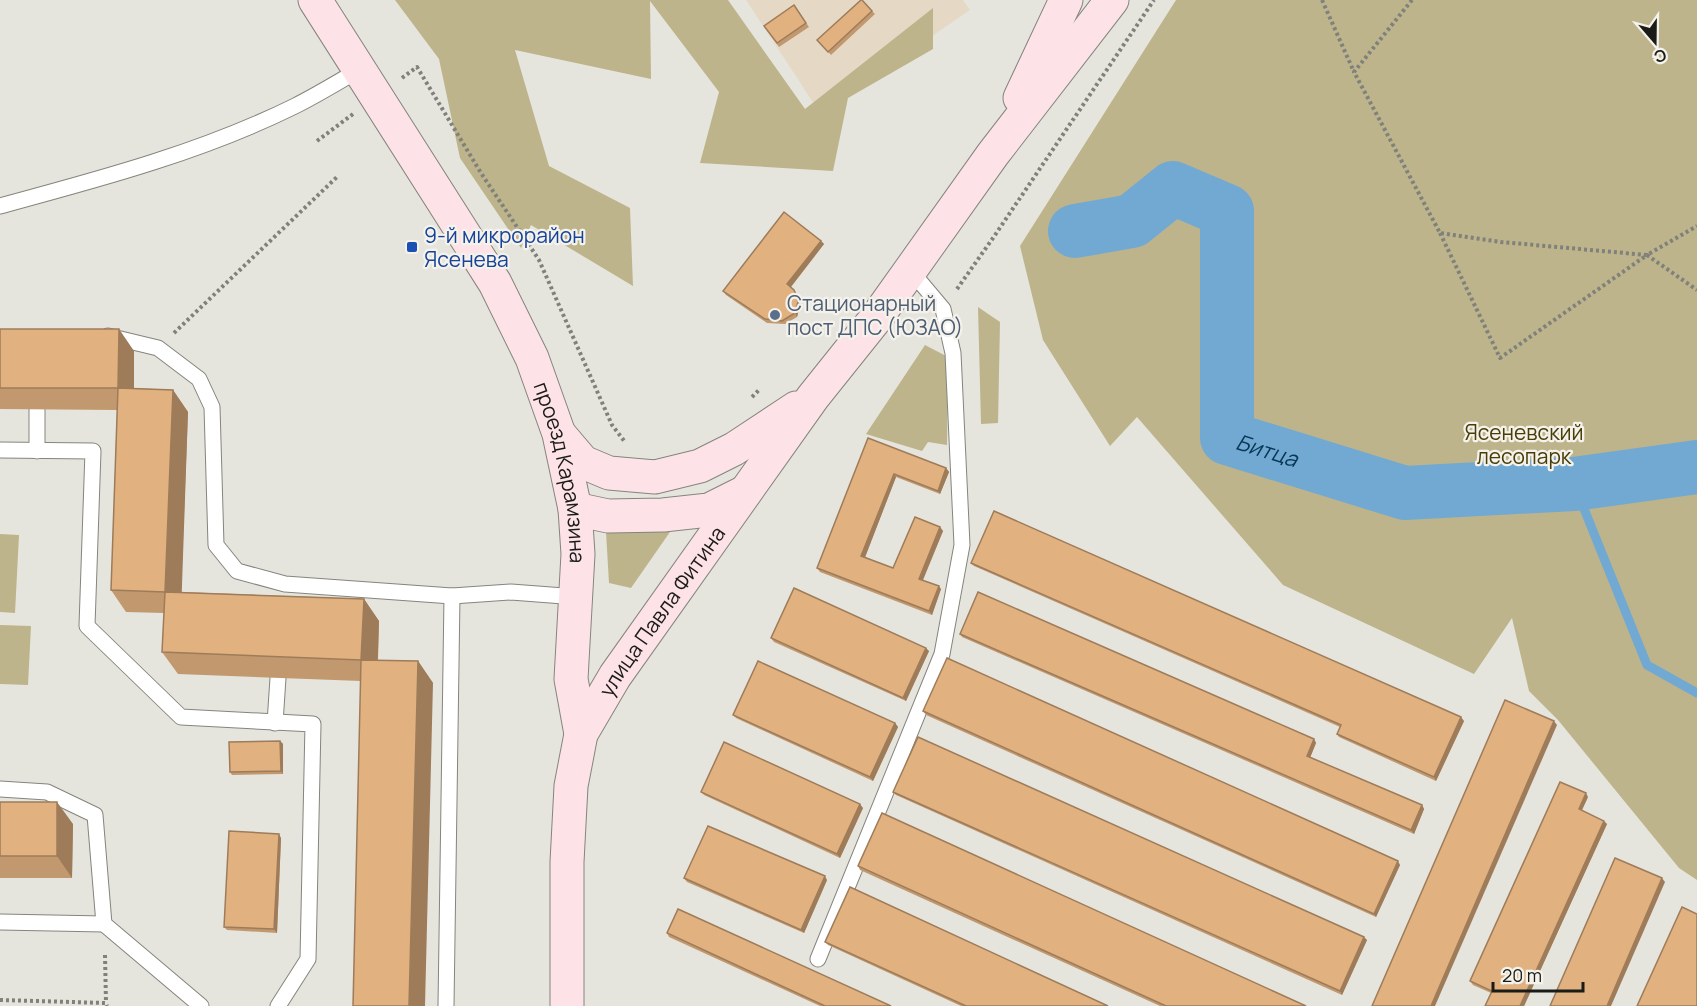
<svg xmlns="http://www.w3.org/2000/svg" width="1697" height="1006" font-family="Manrope,sans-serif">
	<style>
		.industrial { fill: #e5d9c5 }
		.green { fill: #bdb48b }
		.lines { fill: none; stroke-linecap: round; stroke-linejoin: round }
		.stream { stroke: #71a9d3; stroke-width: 9 }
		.river { stroke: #71a9d3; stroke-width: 54 }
		.lane-casing { stroke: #85847d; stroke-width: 17 }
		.secondary-casing { stroke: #85847d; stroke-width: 35 }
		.path { stroke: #81817b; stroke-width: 4; stroke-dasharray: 3 3; stroke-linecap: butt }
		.lane { stroke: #fff; stroke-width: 15 }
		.secondary { stroke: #fde3e7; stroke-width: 33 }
		.wall { fill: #c2986e }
		.shaded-wall { fill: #9e7c5a }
		.building { fill: #e1b180; stroke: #9e7c5a; stroke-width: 1.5 }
		.transit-dot { fill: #1a4fb4; stroke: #f4f2ea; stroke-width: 2 }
		.service-dot { fill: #5c6f8a; stroke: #f4f2ea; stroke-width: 2 }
		.labels { text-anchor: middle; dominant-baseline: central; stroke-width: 4.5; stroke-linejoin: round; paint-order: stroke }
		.transit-label { font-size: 21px; fill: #164399; stroke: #f4f2ea; text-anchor: start }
		.service-label { font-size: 21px; fill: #4e5e75; stroke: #f4f2ea; text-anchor: start }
		.park-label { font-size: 21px; fill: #483d08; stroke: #f4f2ea }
		.street-label { font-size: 21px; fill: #1b1b18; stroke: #f4f2ea }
		.water-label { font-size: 22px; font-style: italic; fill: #093754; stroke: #f4f2ea }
	</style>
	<rect width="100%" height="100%" fill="#e6e5dd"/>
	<path class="industrial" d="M746,0H963L970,10L820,113Z"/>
	<g class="green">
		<path d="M395,0H728L805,109L933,8V49L848,98L833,171L700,163L719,92L650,1L651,79L515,50L549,166L630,208L633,286L531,225L521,248L460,158L439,59Z"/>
		<path d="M1176,0H1697V880L1679,868L1558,720L1529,691L1512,618L1474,674L1283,585L1137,417L1110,446L1043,340L1020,246Z"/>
		<path d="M978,307L1000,322L998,423L981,424Z"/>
		<path d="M925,345L948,357L947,445L928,442L922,451L866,434Z"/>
		<path d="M679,519L631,588L609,583L606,532Z"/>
		<path d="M0,534L19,535L15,613L0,612Z"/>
		<path d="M0,625L31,626L28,685L0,684Z"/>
	</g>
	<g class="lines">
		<path class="stream" d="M1574,484L1647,665L1697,693"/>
		<path class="river" id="s1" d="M1075,231L1132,221L1173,188L1227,211V438L1405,493L1574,484L1697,467"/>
		<g class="lane-casing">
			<g id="lane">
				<path d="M0,206C100,179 202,152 295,106C317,95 338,82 359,70"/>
				<path d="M108,336L158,348L199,379L212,407L216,545L237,571L285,584L452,596L511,592L577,597"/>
				<path d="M0,450L93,451L87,626L181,717L313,724L308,959L278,1006"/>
				<path d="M37,451V410"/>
				<path d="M275,723L278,678"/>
				<path d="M0,789L47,792L95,815L104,924L201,1006"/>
				<path d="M0,922L104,924"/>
				<path d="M818,959L942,654L962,545L953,353L943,309L911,271"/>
				<path d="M446,1006L452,596"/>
			</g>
		</g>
		<g class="secondary-casing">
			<g id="secondary">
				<path id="s2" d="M315,0L495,283L532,358L559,434L575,509L578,554L571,679L581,734L571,786L567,862V1006"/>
				<path d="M1020,98L1066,0"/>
				<path d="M560,435L583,462L609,473L655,477L700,466L734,449L796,408"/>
				<path d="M575,509L608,516L663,515L709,510L745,492"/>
				<path id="s3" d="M581,734L615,676L813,397L877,317L993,154L1112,0"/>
			</g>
		</g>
		<g class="path">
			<path d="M1322,0L1354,72"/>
			<path d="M1412,0L1354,72L1440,233L1501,242L1647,255L1697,226"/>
			<path d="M402,78L417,67L481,173L539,260L612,425L625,442"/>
			<path d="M317,141L353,114"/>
			<path d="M1440,233L1500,358L1647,255L1697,290"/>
			<path d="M957,289L993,238L1154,0"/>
			<path d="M174,333L338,176"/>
			<path d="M752,397L759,390"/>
			<path d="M105,955L106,1003"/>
			<path d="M0,1000L106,1003L107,1006"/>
		</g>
		<use href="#lane" class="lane"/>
		<use href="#secondary" class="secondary"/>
	</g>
	<g class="wall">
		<path d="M794,5L809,27L779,47L764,26Z"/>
		<path d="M872,11L875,14L831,55L817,40Z"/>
		<path d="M821,241L824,244L791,287L797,294L800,306L797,317L785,324L767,323L726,295L723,291Z"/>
		<path d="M0,329L134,351V388L173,390L188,412L181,592L364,599L379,621L378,660L418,661L433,683L361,681L178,674L162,652L164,613L126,612L111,590L117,410L0,409Z"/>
		<path d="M868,438L946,468L949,472L940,494L896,477L865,557L893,568L940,527L943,531L923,580L941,589L932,615L820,572L817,568Z"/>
		<path d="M971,563L1464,721L1436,781L1339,737L1337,734L1340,727L974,566Z"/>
		<path d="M960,634L1314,739L1316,743L1310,758L1422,805L1424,809L1414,834L962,637Z"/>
		<path d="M771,638L929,651L906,701L774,642Z"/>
		<path d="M923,711L1400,865L1376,917L926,715Z"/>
		<path d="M733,715L895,723L898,727L873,781L736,718Z"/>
		<path d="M280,741L283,744V774L232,775L230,772Z"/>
		<path d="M701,792L863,808L840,858L704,795Z"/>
		<path d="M893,792L1367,940L1342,995L896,795Z"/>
		<path d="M1588,797L1582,810L1607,824L1524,1006H1485L1491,993L1473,985L1470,981Z"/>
		<path d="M0,802L73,824L72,878H0Z"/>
		<path d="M281,838L277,933L227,930L224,927Z"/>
		<path d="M858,866L1306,1006H1160L860,870Z"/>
		<path d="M684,878L827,880L804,933L687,882Z"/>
		<path d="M667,933L891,1006H820L669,937Z"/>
		<path d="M825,942L1108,1006H961L828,945Z"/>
	</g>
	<g class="shaded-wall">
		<path d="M821,241L824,244L790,288L787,284Z"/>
		<path d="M794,290L797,294L800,306L797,317L795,313Z"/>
		<path d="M119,329L134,351V410L118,388Z"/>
		<path d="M173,390L188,412L181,614L165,592Z"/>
		<path d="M946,468L949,472L940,494L938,491Z"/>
		<path d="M894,474L896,477L864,560L861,556Z"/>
		<path d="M940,527L943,531L922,582L919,579Z"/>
		<path d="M939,586L941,589L932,615L929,611Z"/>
		<path d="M364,599L379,621L377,682L361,660Z"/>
		<path d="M926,648L929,651L906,701L903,698Z"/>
		<path d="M418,661L433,683L425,1006H409Z"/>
		<path d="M1461,717L1464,721L1436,781L1434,777Z"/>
		<path d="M1554,721L1557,725L1435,1006H1431Z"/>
		<path d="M895,723L898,727L873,781L870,777Z"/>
		<path d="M1314,739L1316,743L1309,760L1307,756Z"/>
		<path d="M280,741L283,744V774L281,771Z"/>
		<path d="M1586,793L1588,797L1581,812L1579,809Z"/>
		<path d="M57,802L73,824L72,878L57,856Z"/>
		<path d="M860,804L863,808L840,858L837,854Z"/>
		<path d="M1422,805L1424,809L1414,834L1411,830Z"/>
		<path d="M1604,821L1607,824L1524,1006H1520Z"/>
		<path d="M279,834L281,838L277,933L274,929Z"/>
		<path d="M1398,861L1400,865L1376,917L1374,914Z"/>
		<path d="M825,876L827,880L804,933L801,930Z"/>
		<path d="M1662,878L1665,882L1611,1006H1607Z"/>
		<path d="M1364,937L1367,940L1342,995L1340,991Z"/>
	</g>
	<g class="building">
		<path d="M861,0H862L872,11L828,52L817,40Z"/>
		<path d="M794,5L806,23L777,43L764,26Z"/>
		<path d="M784,212L821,241L787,284L794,290L798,302L795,313L782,321L765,319L723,291Z"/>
		<path d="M0,329H119L118,388L173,390L165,592L111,590L118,388H0Z"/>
		<path d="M868,438L946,468L938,491L894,474L861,556L893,568L915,517L940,527L919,579L939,586L929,611L817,568Z"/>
		<path d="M994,511L1461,717L1434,777L1337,734L1341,725L971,563Z"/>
		<path d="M794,588L926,648L903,698L771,638Z"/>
		<path d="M165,592L364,599L361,660L162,652Z"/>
		<path d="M978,592L1314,739L1307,756L1422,805L1411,830L960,634Z"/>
		<path d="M947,658L1398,861L1374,914L923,711Z"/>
		<path d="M361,660L418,661L409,1006H353Z"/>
		<path d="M758,661L895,723L870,777L733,715Z"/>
		<path d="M1505,700L1554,721L1431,1006H1372Z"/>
		<path d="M918,737L1364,937L1340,991L893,792Z"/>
		<path d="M280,741L281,771L230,772L229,742Z"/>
		<path d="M724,742L860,804L837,854L701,792Z"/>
		<path d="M1560,782L1586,793L1579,809L1604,821L1520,1006H1485L1492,991L1470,981Z"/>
		<rect x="0" y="802" width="57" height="54"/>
		<path d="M882,813L1306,1006H1166L858,866Z"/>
		<path d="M708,826L825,876L801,930L684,878Z"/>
		<path d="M229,831L279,834L274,929L224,927Z"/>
		<path d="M1615,858L1662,878L1607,1006H1550Z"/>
		<path d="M850,887L1108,1006H966L825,942Z"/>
		<path d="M1682,907L1697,914V1006H1637Z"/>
		<path d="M678,909L891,1006H825L667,933Z"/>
	</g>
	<rect class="transit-dot" x="406" y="241" width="12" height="12" rx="3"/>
	<circle class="service-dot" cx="775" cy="315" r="6"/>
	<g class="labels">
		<g class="transit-label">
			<text x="424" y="235">9-й микрорайон<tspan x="424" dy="24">Ясенева</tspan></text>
		</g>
		<g class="service-label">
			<text x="787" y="303">Стационарный<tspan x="787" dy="24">пост ДПС (ЮЗАО)</tspan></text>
		</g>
		<g class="park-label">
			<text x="1524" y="432">Ясеневский<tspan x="1524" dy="24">лесопарк</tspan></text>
		</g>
		<g class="street-label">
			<text stroke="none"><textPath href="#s2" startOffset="538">проезд Карамзина</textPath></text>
			<text stroke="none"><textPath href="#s3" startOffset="147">улица Павла Фитина</textPath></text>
		</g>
		<g class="water-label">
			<text stroke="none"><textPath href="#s1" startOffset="438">Битца</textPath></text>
		</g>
	</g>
	<g transform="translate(1655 42) rotate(160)" stroke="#f4f2ea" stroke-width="4.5" paint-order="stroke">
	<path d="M0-4.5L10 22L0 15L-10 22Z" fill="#1b1b18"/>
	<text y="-9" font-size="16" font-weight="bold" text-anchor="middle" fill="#1b1b18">С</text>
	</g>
	<path d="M1493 982v9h90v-9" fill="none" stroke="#1b1b18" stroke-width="3"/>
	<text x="1502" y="982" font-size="18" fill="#1b1b18" stroke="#f4f2ea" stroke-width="4.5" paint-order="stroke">20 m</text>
</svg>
